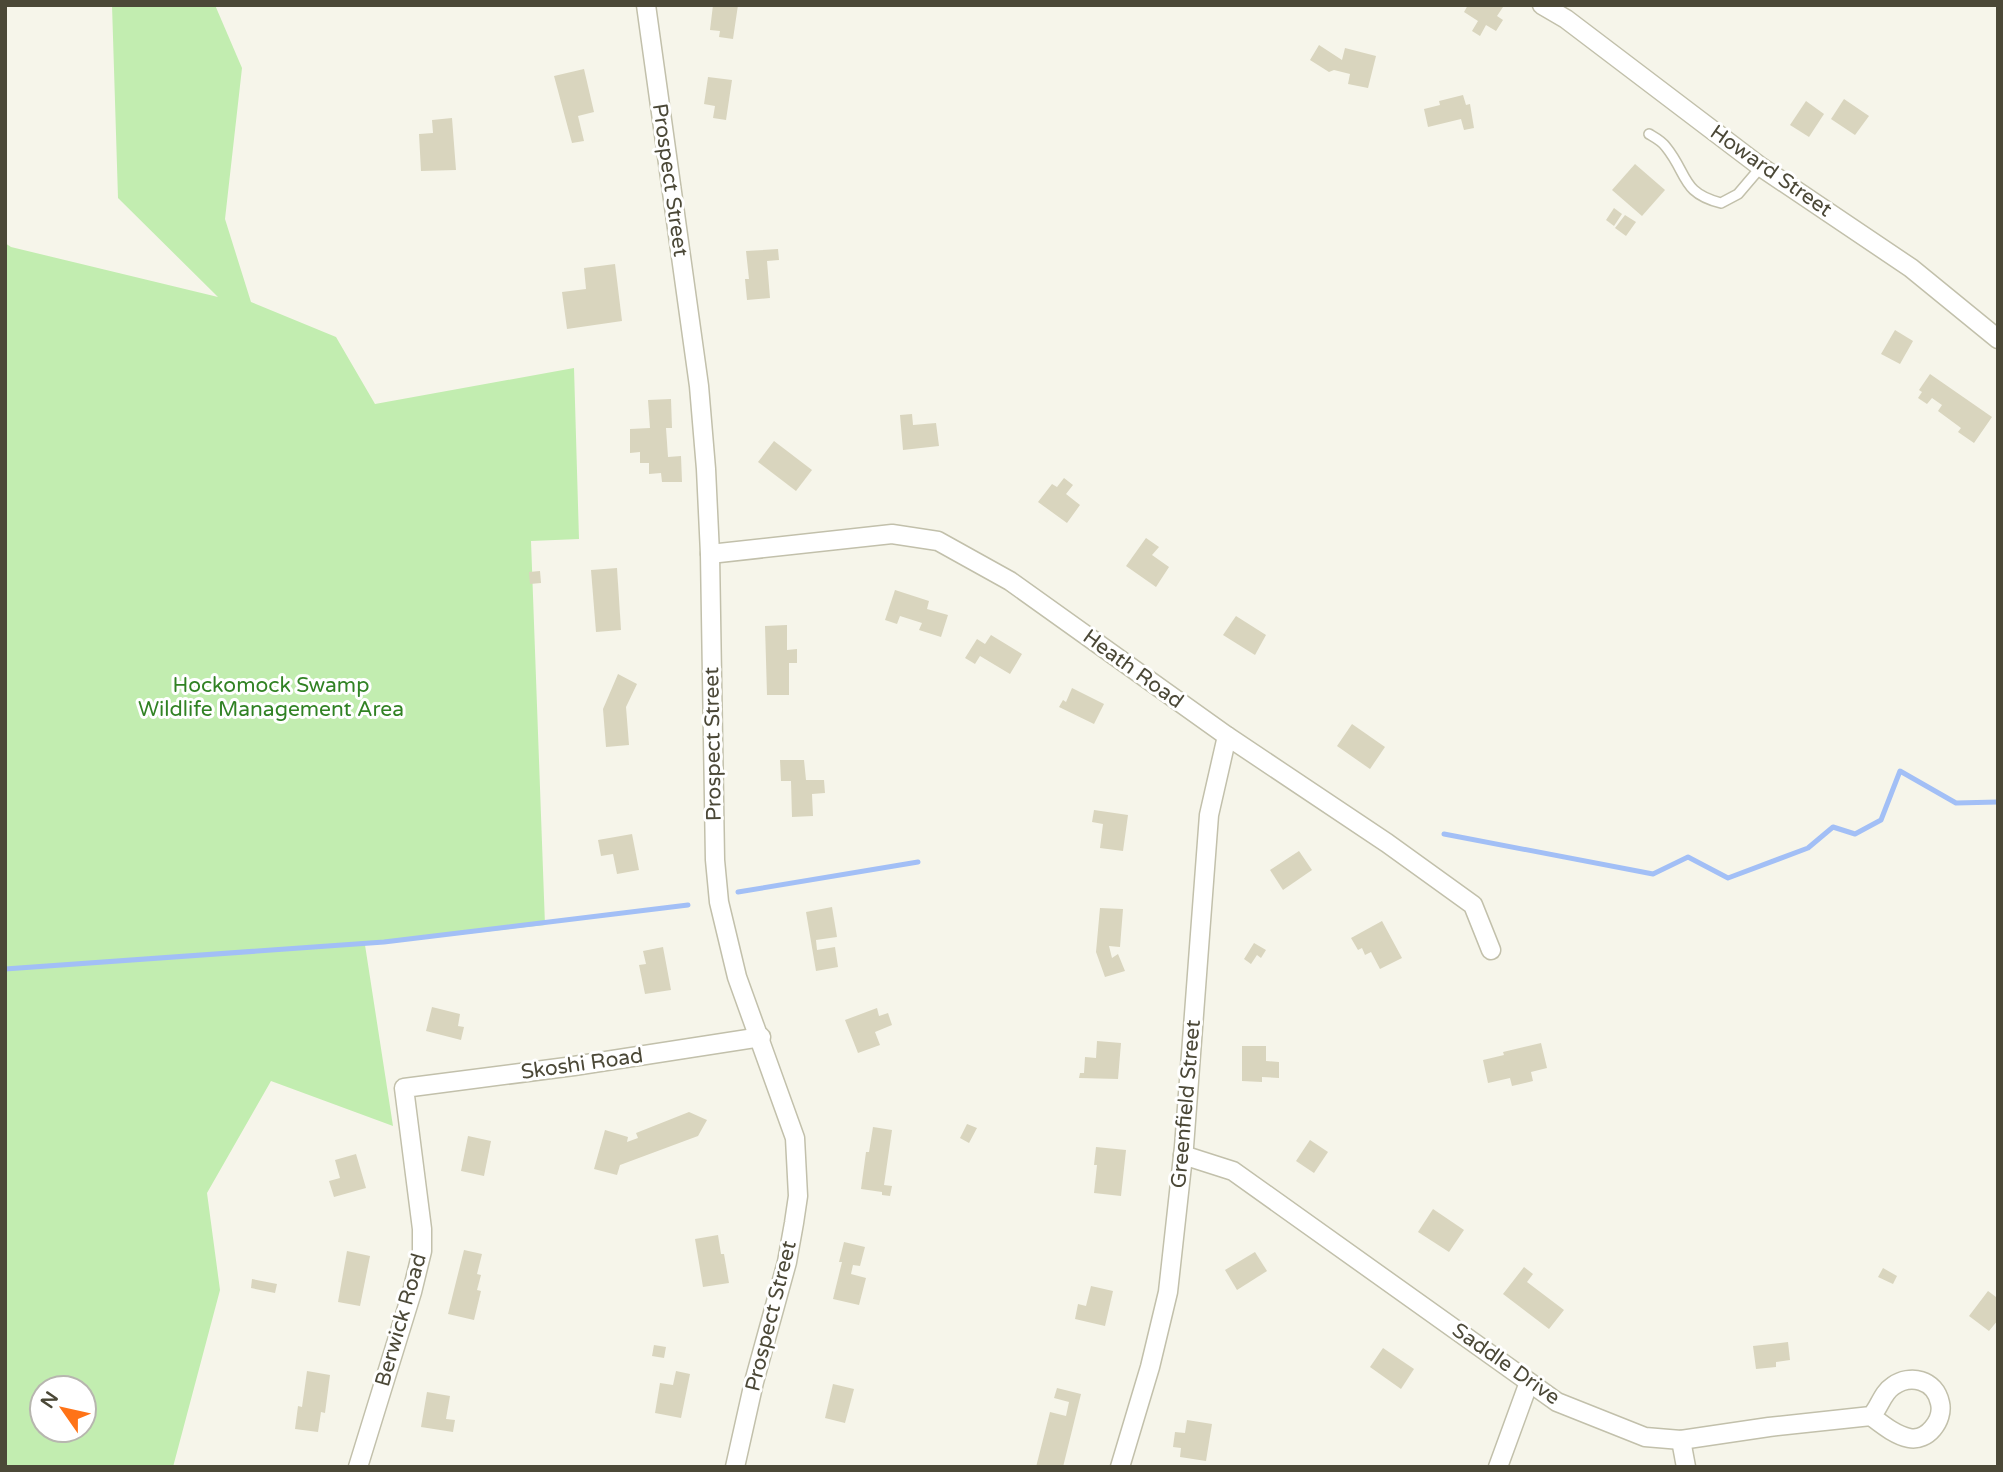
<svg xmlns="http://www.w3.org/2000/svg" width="2003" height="1472" font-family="'Varela Round',sans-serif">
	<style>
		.green { fill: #c2edb0; fill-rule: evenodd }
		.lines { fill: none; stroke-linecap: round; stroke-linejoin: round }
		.stream { stroke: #a2bff6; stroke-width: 5 }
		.building { fill: #d9d5be }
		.lane-casing { stroke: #c2c0ab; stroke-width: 12 }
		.street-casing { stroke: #c2c0ab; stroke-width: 21 }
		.lane { stroke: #fff; stroke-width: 9 }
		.street { stroke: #fff; stroke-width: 18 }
		.labels { text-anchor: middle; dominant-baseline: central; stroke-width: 6; stroke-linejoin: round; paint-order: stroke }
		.street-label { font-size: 21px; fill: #4b4837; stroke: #fff }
		.park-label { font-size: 21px; fill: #318224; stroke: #fff }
	</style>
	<rect width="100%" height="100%" fill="#f6f5ea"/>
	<path class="green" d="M112,5H215L242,68L225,219L251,302L336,337L375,404L574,368L579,539L531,541L545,925L365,945L393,1126L271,1081L207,1193L220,1290L173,1467H5V243L11,247L218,297L118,198ZM42,1388H84V1430H42Z"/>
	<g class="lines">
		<g class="stream">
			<path d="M1444,834L1653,874L1688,857L1728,878L1808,848L1833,827L1855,834L1881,820L1900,771L1956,803L1998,802"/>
			<path d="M738,892L918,862"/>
			<path d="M5,969L384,942L688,905"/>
		</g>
	</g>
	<g class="building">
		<path d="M713,5H738L733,39L719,37L720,31L710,30Z"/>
		<path d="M1468,5L1503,7L1497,16L1503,20L1496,31L1486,25L1480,36L1472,31L1478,21L1464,12Z"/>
		<path d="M1319,45L1342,60L1345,48L1376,56L1368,88L1348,84L1350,74L1334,70L1329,72L1310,60Z"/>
		<path d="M584,69L594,112L578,116L584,141L572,143L554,76Z"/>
		<path d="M708,77L732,80L726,120L713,118L715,106L704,104Z"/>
		<path d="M1463,95L1466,105L1470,104L1474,128L1464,130L1461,119L1428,127L1424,109L1440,105L1439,101Z"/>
		<path d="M1844,99L1869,116L1855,135L1831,119Z"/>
		<path d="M1806,101L1824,114L1809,137L1790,125Z"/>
		<path d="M452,118L456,170L421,171L419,134L433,133L432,120Z"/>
		<path d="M1635,164L1665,190L1642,216L1612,190Z"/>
		<path d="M1614,208L1622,214L1614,226L1606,220Z"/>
		<path d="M1625,215L1636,222L1626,236L1615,228Z"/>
		<path d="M778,249L779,260L767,261L770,298L747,300L745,279H749L746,251Z"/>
		<path d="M615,264L622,321L567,329L562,292L586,289L584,268Z"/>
		<path d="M1895,330L1913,341L1900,364L1881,354Z"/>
		<path d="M1930,374L1992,417L1974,443L1958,432L1961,428L1938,411L1942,405L1932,398L1927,404L1918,398L1922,392L1919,390Z"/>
		<path d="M671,399L672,428H666L668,457L681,456L682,482H662L661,473L649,474V463H640V452L630,453V429L650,428L648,400Z"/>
		<path d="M912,414L913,425L936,423L939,446L903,450L900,415Z"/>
		<path d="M774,441L812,470L796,491L758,462Z"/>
		<path d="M1064,478L1073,485L1066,494L1080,505L1067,523L1038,502L1052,484L1057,487Z"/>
		<path d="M1146,538L1159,547L1152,555L1169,567L1156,587L1126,566Z"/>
		<path d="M617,568L621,630L596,632L591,570Z"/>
		<path d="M540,571L541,583L530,584L529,572Z"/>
		<path d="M895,590L929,601L927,609L948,615L941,637L919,630L922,623L900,616L897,624L885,620Z"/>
		<path d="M1236,616L1266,635L1255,655L1223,635Z"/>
		<path d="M787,625V650L797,649V663H789V695H767L765,626Z"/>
		<path d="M991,635L1022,654L1010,674L980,656L975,664L965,658L977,639L985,644Z"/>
		<path d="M618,674L637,684L626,707L629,745L606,747L603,709Z"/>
		<path d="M1072,688L1104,704L1094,724L1059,707L1063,700L1066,702Z"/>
		<path d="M1352,724L1385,747L1370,769L1337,746Z"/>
		<path d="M780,760H804L806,780H824L825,793L812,794L813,816L792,817L791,781H781Z"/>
		<path d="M1094,810L1128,815L1123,851L1100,848L1103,824L1092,822Z"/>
		<path d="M632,834L639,870L617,874L613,854L601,856L598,840Z"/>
		<path d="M1299,851L1312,870L1283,890L1270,870Z"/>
		<path d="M832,907L837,937L816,940L817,950L835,947L838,967L816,971L806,912Z"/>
		<path d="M1100,908L1123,909L1120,947L1109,946L1112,958L1118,954L1125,971L1105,977L1096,952Z"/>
		<path d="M1382,921L1402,958L1380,969L1371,952L1365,955L1362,948L1358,950L1351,938Z"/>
		<path d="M1254,943L1266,950L1261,958L1257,955L1251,964L1244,959Z"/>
		<path d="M663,947L671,990L645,994L639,965L646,964L643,951Z"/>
		<path d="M432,1007L460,1014L458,1026L464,1027L461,1040L426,1031Z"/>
		<path d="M877,1008L879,1016L888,1013L892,1025L875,1032L880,1045L858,1053L845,1020Z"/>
		<path d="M1097,1041L1121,1043L1118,1079L1079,1078L1080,1073H1084L1085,1057L1096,1058Z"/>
		<path d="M1541,1043L1547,1068L1531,1072L1533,1081L1512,1086L1510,1078L1488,1083L1483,1060L1504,1055L1503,1052Z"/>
		<path d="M1242,1046H1266V1061L1279,1062V1078L1262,1077V1082L1242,1081Z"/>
		<path d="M689,1112L707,1120L698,1136L620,1165L617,1175L594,1169L605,1130L628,1137L627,1142L638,1138L636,1133Z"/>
		<path d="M967,1124L977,1128L969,1143L960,1138Z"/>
		<path d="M873,1127L892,1130L884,1185L892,1186L890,1196L882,1195V1192L861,1189L866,1152H869Z"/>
		<path d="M468,1136L491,1141L484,1176L461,1171Z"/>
		<path d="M1310,1140L1328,1152L1314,1173L1296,1161Z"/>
		<path d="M1096,1147L1126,1150L1121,1196L1094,1193L1097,1165H1094Z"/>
		<path d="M356,1154L366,1188L334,1197L329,1181L340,1178L335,1160Z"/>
		<path d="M1433,1209L1464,1230L1449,1252L1418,1232Z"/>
		<path d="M718,1235L721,1254H724L729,1283L703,1287L695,1239Z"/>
		<path d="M844,1242L865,1247L860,1266L853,1265L851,1274L866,1278L859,1305L833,1299L842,1262H839Z"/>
		<path d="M464,1250L482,1254L477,1274L481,1275L477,1290L481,1291L474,1320L448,1314Z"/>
		<path d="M347,1251L370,1256L360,1306L338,1302Z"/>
		<path d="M1255,1252L1267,1271L1237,1290L1225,1270Z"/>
		<path d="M1524,1267L1533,1274L1527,1282L1564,1310L1549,1329L1503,1294Z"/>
		<path d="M1883,1268L1897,1276L1893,1284L1878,1277Z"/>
		<path d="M252,1279L277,1284L275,1293L251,1288Z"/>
		<path d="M1091,1286L1113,1291L1105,1326L1075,1319L1078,1304L1086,1306Z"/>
		<path d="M1988,1291L1996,1297L1998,1295V1320L1989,1331L1969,1316Z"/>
		<path d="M1788,1342L1790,1360L1776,1362V1367L1756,1369L1753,1346Z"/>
		<path d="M654,1345L666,1347L664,1358L652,1356Z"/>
		<path d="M1383,1348L1414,1369L1401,1389L1370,1367Z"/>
		<path d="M307,1371L330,1375L325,1413L321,1412L318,1432L295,1429L298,1406L302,1407Z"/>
		<path d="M676,1371L690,1374L681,1418L655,1413L660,1383L673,1385Z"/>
		<path d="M833,1384L854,1389L845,1423L825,1418Z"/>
		<path d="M1057,1388L1081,1394L1063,1467H1036L1050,1412L1066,1416L1069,1402L1054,1398Z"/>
		<path d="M427,1392L450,1396L446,1419L455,1420L453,1432L421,1427Z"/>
		<path d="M1187,1420L1212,1424L1206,1461L1180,1457L1181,1448L1173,1447L1175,1432L1185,1433Z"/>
	</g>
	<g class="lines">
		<g class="lane-casing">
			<path id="lane" d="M1649,134C1654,137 1662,141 1666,147C1688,174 1681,193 1721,203L1738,194L1761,167"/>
		</g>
		<g class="street-casing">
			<g id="street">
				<path d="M646,5L699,386L706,469L710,554L715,860L719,902L737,977L795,1138L798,1196L794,1223L787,1262L754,1382L735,1467"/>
				<path d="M1542,5L1566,19L1761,167L1911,268L1998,339"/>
				<path d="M710,554L892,534L938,541L1010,581L1227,736L1387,843L1473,905L1491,950"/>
				<path d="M1183,1155L1233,1171L1557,1402L1645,1437L1681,1440L1769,1427L1871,1416C1883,1425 1895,1435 1909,1438C1927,1442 1944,1420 1940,1403C1935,1379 1910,1374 1893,1386C1882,1393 1879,1409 1871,1416"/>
				<path d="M1681,1440L1686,1467"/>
				<path d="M358,1467L412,1292L422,1251V1229L404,1088L574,1066L761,1037"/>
				<path d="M1120,1467L1150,1367L1168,1292L1184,1147L1209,815L1227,736"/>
				<path d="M1498,1467L1529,1382"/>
			</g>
		</g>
		<use href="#lane" class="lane"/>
		<use href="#street" class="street"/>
	</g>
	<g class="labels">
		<g class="street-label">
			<text transform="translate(1771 171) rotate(35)">Howard Street</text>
			<text transform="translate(670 180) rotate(82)">Prospect Street</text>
			<text transform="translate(1133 669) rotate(36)">Heath Road</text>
			<text transform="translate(713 744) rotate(-91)">Prospect Street</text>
			<text transform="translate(582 1064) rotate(-8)">Skoshi Road</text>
			<text transform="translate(1186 1104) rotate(-85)">Greenfield Street</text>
			<text transform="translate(771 1316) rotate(-76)">Prospect Street</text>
			<text transform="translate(401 1320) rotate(-74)">Berwick Road</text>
			<text transform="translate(1506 1364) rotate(35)">Saddle Drive</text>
		</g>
		<g class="park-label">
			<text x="271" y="685">Hockomock Swamp<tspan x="271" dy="24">Wildlife Management Area</tspan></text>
		</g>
	</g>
	<rect width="2003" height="1472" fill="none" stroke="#4b4837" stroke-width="14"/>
	<g transform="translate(63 1409) rotate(304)"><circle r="33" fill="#ffffff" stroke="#b7b6af" stroke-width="2"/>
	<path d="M0-5L12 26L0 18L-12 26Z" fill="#ff7317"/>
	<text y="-10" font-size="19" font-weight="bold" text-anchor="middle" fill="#4b4837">N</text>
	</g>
</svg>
